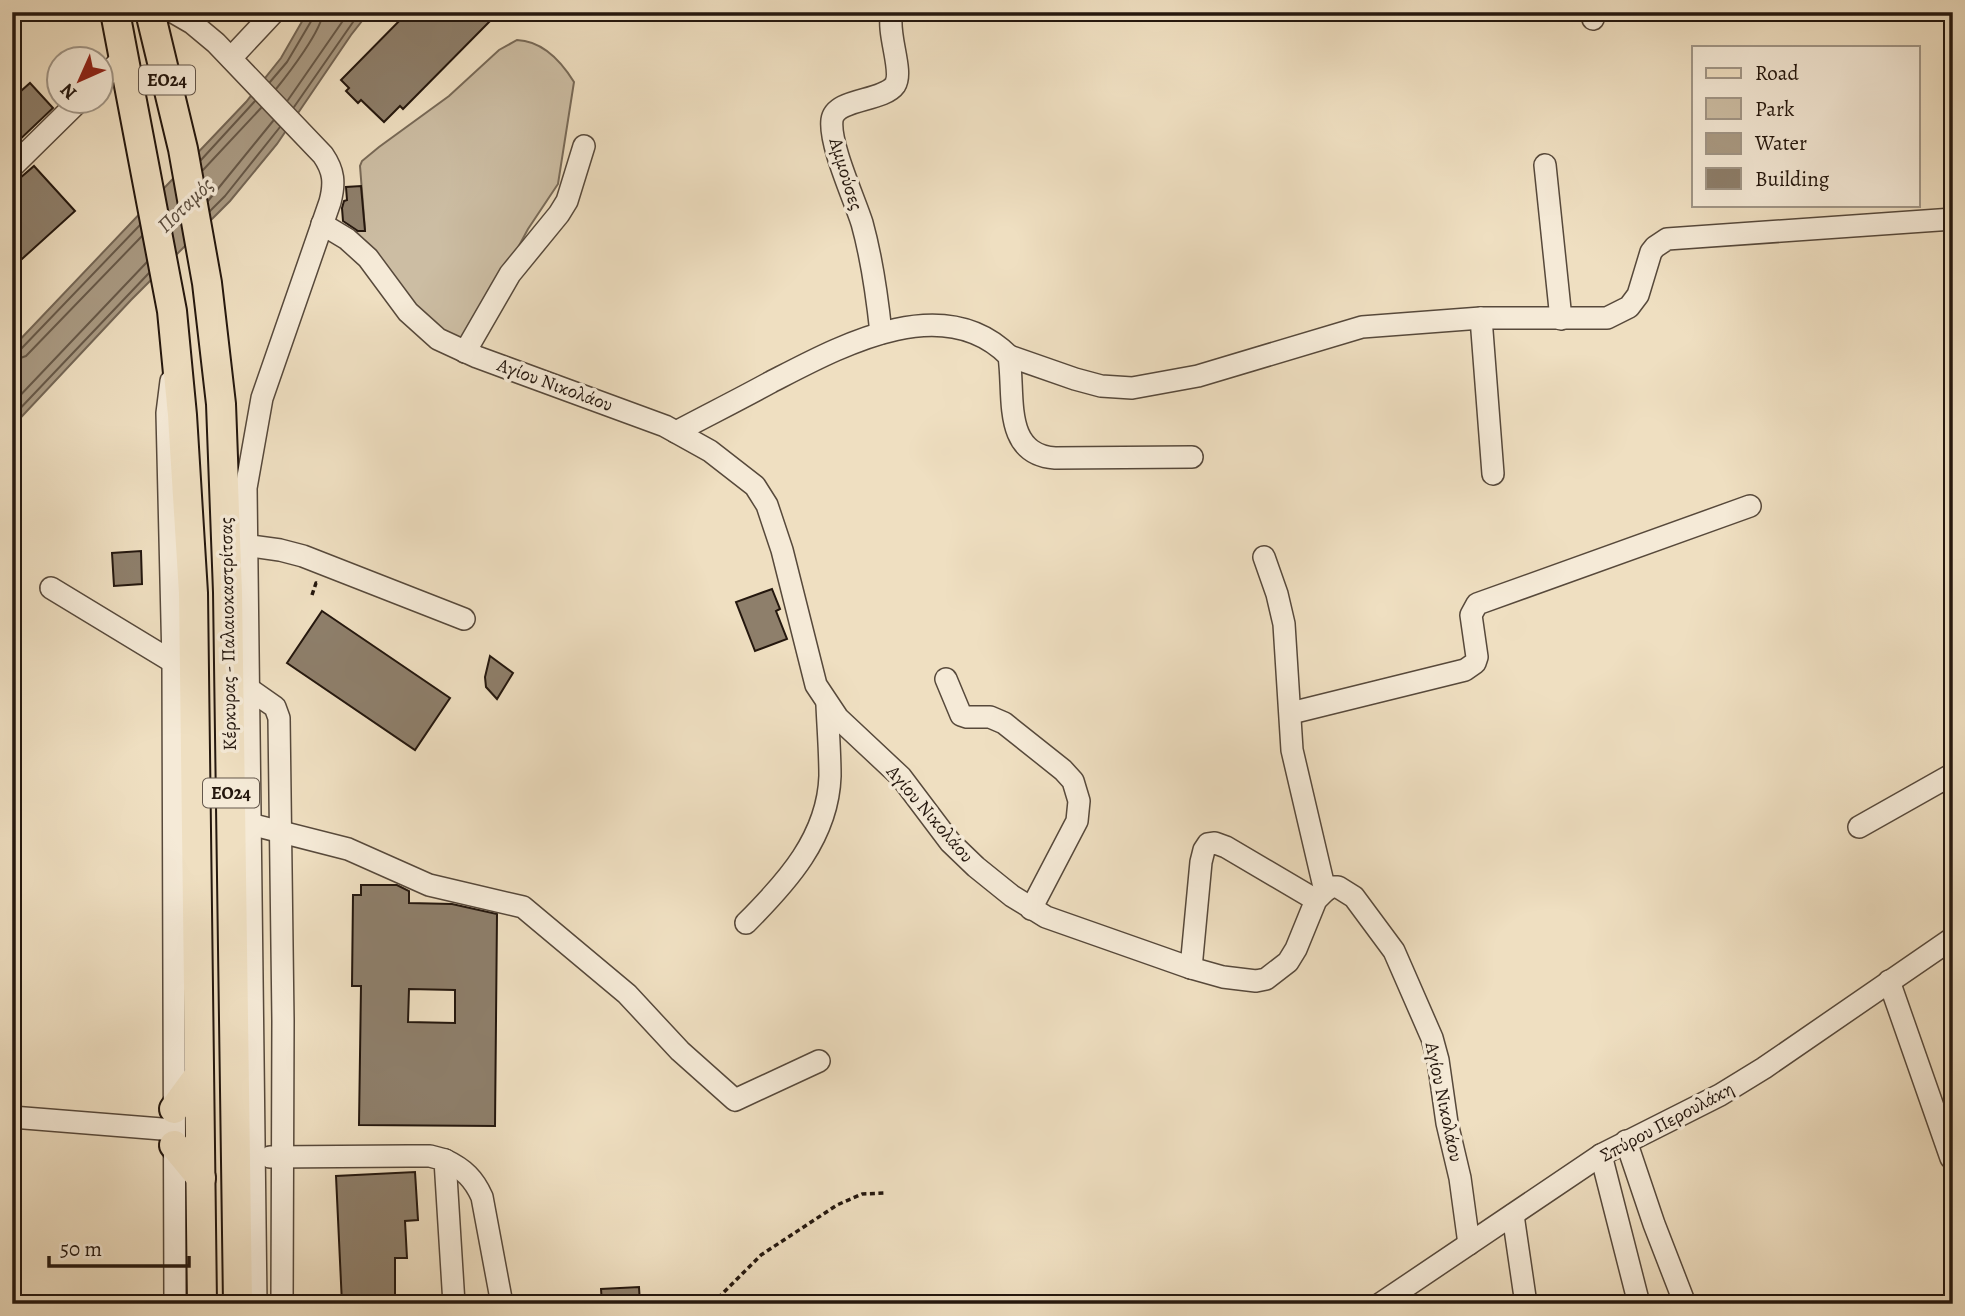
<svg xmlns="http://www.w3.org/2000/svg" width="1965" height="1316" font-family="Alegreya,serif">
	<style>
		.green { fill: #ccbda3; stroke: #786a58; stroke-width: 2 }
		.water { fill: #aa9b84; stroke: #746655; stroke-width: 2 }
		.lines { fill: none; stroke-linecap: round; stroke-linejoin: round }
		.shore { stroke: #675949; stroke-width: 2 }
		.building { fill: #8e7f6b; stroke: #24170e; stroke-width: 2; fill-rule: evenodd }
		.minor-casing { stroke: #57493b; stroke-width: 24 }
		.major-casing { stroke: #24170e; stroke-width: 32 }
		.path { stroke: #24170e; stroke-width: 3.5; stroke-dasharray: 5 3.5; stroke-linecap: butt }
		.minor { stroke: #f5ead7; stroke-width: 21 }
		.major { stroke: #efdfc1; stroke-width: 28 }
		.labels { text-anchor: middle; dominant-baseline: central; stroke-width: 7; stroke-linejoin: round; paint-order: stroke }
		.shield { fill: #f5ead7; stroke: #63564a; stroke-width: 2 }
		.shield-label { font-size: 18px; font-weight: bold; fill: #24170e }
		.street-label { font-size: 19px; fill: #24170e; stroke: #f5ead7 }
		.water-label { font-size: 21px; font-style: italic; fill: #5a4c3d; stroke: #f5ead7 }
	</style>
	<rect width="100%" height="100%" fill="#efdfc1"/>
	<filter id="stains"><feTurbulence type="fractalNoise" baseFrequency=".00286" numOctaves="4"/><feColorMatrix values="0 0 0 0 .2 0 0 0 0 .09 0 0 0 0 .02 0 0 0 .5 -.17"/></filter>
	<radialGradient id="worn" r=".72"><stop offset=".6" stop-color="#630" stop-opacity="0"/><stop offset="1" stop-color="#630" stop-opacity=".3"/></radialGradient>
	<path class="green" d="M517,40C542,41 561,61 574,82L558,184L528,229L486,307L462,345L432,325L353,232L365,230L360,166L362,161L379,147L449,96L499,50Z"/>
	<path class="water" d="M309,12H369L351,35L277,144L230,201L131,300L12,427V348L246,102L281,58L304,18Z"/>
	<g class="lines">
		<g class="shore">
			<path d="M270,82L287,62L313,18L314,12"/>
			<path d="M276,89C289,73 322,30 323,12"/>
			<path d="M288,100L349,12"/>
			<path d="M294,107L360,12"/>
			<path d="M201,160L255,101"/>
			<path d="M203,170L261,108"/>
			<path d="M208,201L273,121"/>
			<path d="M210,211L225,196L280,127"/>
			<path d="M12,352L20,350L140,225"/>
			<path d="M12,361L26,356L142,236"/>
			<path d="M12,404L147,262"/>
			<path d="M12,417L149,273"/>
		</g>
	</g>
	<g class="building">
		<path d="M408,12H499L403,109L400,106L384,122L361,100L358,103L346,91L349,88L341,80Z"/>
		<path d="M30,83L53,108L12,147V99Z"/>
		<path d="M34,166L75,211L12,268V185Z"/>
		<path d="M361,186L365,231H358L343,221L342,208L344,201L347,200L346,187Z"/>
		<path d="M141,551L142,584L114,586L112,553Z"/>
		<path d="M772,589L780,609L776,611L787,639L755,651L736,602Z"/>
		<path d="M322,611L450,698L415,750L287,663Z"/>
		<path d="M490,656L513,673L497,699L486,687L485,677Z"/>
		<path d="M361,885H397L409,891V903L452,904L497,914L495,1126L359,1125L361,986H352L353,895H361ZM409,989L455,990V1023L408,1022Z"/>
		<path d="M415,1172L418,1220L405,1221L407,1258H395V1304H342L336,1176Z"/>
		<path d="M639,1287L640,1304H602L601,1289Z"/>
	</g>
	<g class="lines">
		<g class="minor-casing">
			<g id="minor">
				<path d="M173,12L192,23L216,43L323,155C334,171 335,183 330,202L262,398L246,488L256,1304"/>
				<path d="M1592,12L1593,19"/>
				<path d="M231,58L274,12"/>
				<path d="M102,79L124,57"/>
				<path d="M1545,165L1561,319"/>
				<path d="M12,167L78,102"/>
				<path d="M322,224L347,239L368,258L408,312L438,339L477,357L665,426L710,451L755,486L767,505L782,550L816,685L838,718L901,777L950,842L976,867L1012,896L1046,917L1191,968L1223,977L1256,981L1266,979L1288,962L1296,949L1316,900L1325,891L1331,887H1338L1354,897L1394,951L1432,1038L1438,1060L1447,1123L1460,1178L1469,1244"/>
				<path d="M1481,318L1493,474"/>
				<path d="M881,333C877,295 872,259 862,223C854,198 829,144 832,120C835,98 883,102 895,85C904,71 886,33 892,12"/>
				<path d="M465,352L510,274L559,214L567,201L584,146"/>
				<path d="M1009,356L1075,379L1101,386L1132,388L1198,376L1362,327L1481,318H1607L1629,307L1638,295L1651,252L1655,247L1667,239L1953,219"/>
				<path d="M171,381L167,413L173,662L175,1304"/>
				<path d="M676,432C708,415 740,399 771,382C839,347 942,289 1009,356C1015,396 1002,454 1055,458L1192,457"/>
				<path d="M245,545L280,550L303,556L464,619"/>
				<path d="M1264,557L1277,594L1284,624L1292,750L1325,891"/>
				<path d="M51,588L173,662"/>
				<path d="M946,679L961,715L967,717H990L1004,723L1063,770L1073,781L1079,801L1077,821L1031,909"/>
				<path d="M242,684L275,707L279,718L283,1021L282,1304"/>
				<path d="M1291,713L1465,670L1475,663L1477,657L1471,615L1477,604L1750,506"/>
				<path d="M250,824L348,849L429,885L523,907L627,994L680,1051L735,1100L819,1061"/>
				<path d="M1859,827L1953,774"/>
				<path d="M746,923C787,882 828,837 830,776C830,752 828,728 827,705"/>
				<path d="M1191,968L1201,862L1204,850L1208,844L1215,843L1226,847L1316,900"/>
				<path d="M1889,981L1951,1158"/>
				<path d="M12,1117L174,1130"/>
				<path d="M1626,1141L1654,1224L1685,1304"/>
				<path d="M1601,1155L1639,1304"/>
				<path d="M270,1157L409,1156H430L445,1160L454,1304"/>
				<path d="M445,1160C464,1169 474,1179 482,1197L502,1304"/>
				<path d="M1513,1215L1526,1304"/>
				<path d="M1380,1304L1601,1155L1720,1095L1764,1068L1953,938"/>
			</g>
		</g>
		<g class="major-casing">
			<g id="major">
				<path d="M115,12L172,311L182,415L193,593L202,1304"/>
				<path d="M150,12L183,149L207,283L221,404L228,592L238,1304"/>
				<path d="M174,1109L199,1075"/>
				<path d="M174,1145L201,1178"/>
			</g>
		</g>
		<g class="path">
			<path d="M312,595L316,583L319,584"/>
			<path d="M712,1304L761,1255L837,1205L862,1194L885,1193"/>
		</g>
		<use href="#minor" class="minor"/>
		<use href="#major" class="major"/>
	</g>
	<g class="labels">
		<g class="shield">
			<rect x="139" y="65.5" width="56" height="29" rx="5"/>
			<rect x="203" y="778.5" width="56" height="29" rx="5"/>
		</g>
		<g class="shield-label">
			<text x="167" y="80">ΕΟ24</text>
			<text x="231" y="793">ΕΟ24</text>
		</g>
		<g class="street-label">
			<text transform="translate(846 174) rotate(73)">Αμμούσες</text>
			<text transform="translate(555 385) rotate(20)">Αγίου Νικολάου</text>
			<text transform="translate(228 634) rotate(-91)">Κέρκυρας - Παλαιοκαστρίτσας</text>
			<text transform="translate(930 814) rotate(49)">Αγίου Νικολάου</text>
			<text transform="translate(1444 1102) rotate(78)">Αγίου Νικολάου</text>
			<text transform="translate(1667 1122) rotate(-28)">Σπύρου Περουλάκη</text>
		</g>
		<g class="water-label">
			<text transform="translate(185 205) rotate(-44)">Ποταμός</text>
		</g>
	</g>
	<rect width="1965" height="1316" fill="none" stroke="#efdfc1" stroke-width="42"/>
	<rect x="14" y="14" width="1937" height="1288" fill="none" stroke="#24170e" stroke-width="3.5"/>
	<rect x="21" y="21" width="1923" height="1274" fill="none" stroke="#24170e" stroke-width="2"/>
	<rect x="1692" y="46" width="228" height="161" fill="#f5ead7" stroke="#a19687" stroke-width="2"/>
	<rect x="1706" y="68" width="35" height="10" fill="#efdfc1" stroke="#a19687" stroke-width="2"/>
	<text x="1755" y="80" font-size="21" fill="#24170e">Road</text>
	<rect x="1706" y="98" width="35" height="21" fill="#ccbda3" stroke="#a19687" stroke-width="2"/>
	<text x="1755" y="116" font-size="21" fill="#24170e">Park</text>
	<rect x="1706" y="133" width="35" height="21" fill="#aa9b84" stroke="#a19687" stroke-width="2"/>
	<text x="1755" y="150" font-size="21" fill="#24170e">Water</text>
	<rect x="1706" y="168" width="35" height="21" fill="#8e7f6b" stroke="#a19687" stroke-width="2"/>
	<text x="1755" y="186" font-size="21" fill="#24170e">Building</text>
	<g transform="translate(80 80) rotate(225)"><circle r="33" fill="#f5ead7" stroke="#a19687" stroke-width="2"/>
	<path d="M0-5L12 26L0 18L-12 26Z" fill="#8f2418"/>
	<text y="-10" font-size="19" font-weight="bold" text-anchor="middle" fill="#24170e">N</text>
	</g>
	<path d="M49 1256v10h140v-10" fill="none" stroke="#24170e" stroke-width="3.5"/>
	<text x="60" y="1256" font-size="21" fill="#24170e" stroke="#f5ead7" stroke-width="5" paint-order="stroke">50 m</text>
	<rect width="100%" height="100%" filter="url(#stains)"/>
	<rect width="100%" height="100%" fill="url(#worn)"/>
</svg>
